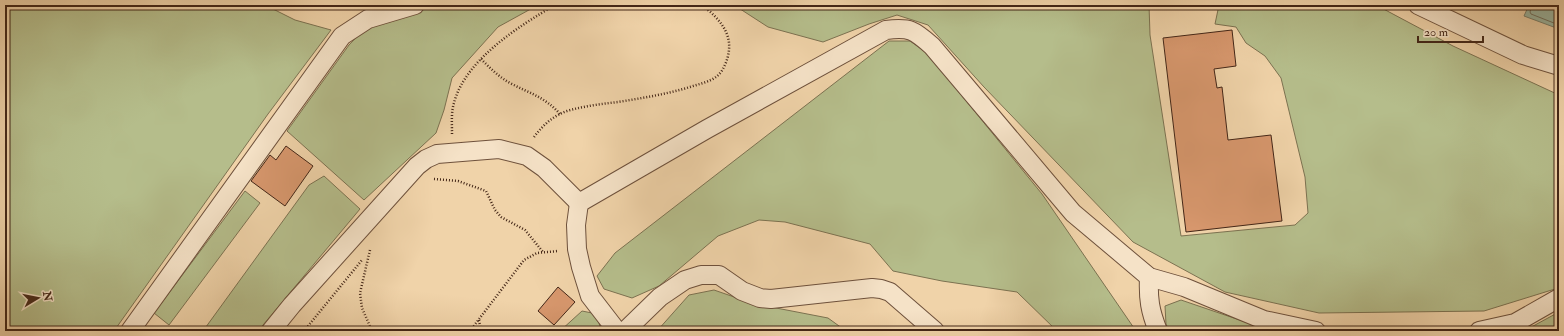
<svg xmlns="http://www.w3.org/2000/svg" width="1564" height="336" font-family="'IM FELL Double Pica',serif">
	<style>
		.green { fill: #b5bd8b; stroke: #7c7251 }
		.water { fill: #9bb8a4; stroke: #787e6c }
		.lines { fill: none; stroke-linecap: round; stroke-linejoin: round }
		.shore { stroke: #6f6f5e; stroke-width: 1 }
		.building { fill: #d7976d; stroke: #432617 }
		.street-casing { stroke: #6e513c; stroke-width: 20 }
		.path { stroke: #432617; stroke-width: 2.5; stroke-dasharray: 1 2; stroke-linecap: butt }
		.street { stroke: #f5e2c7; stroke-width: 18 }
	</style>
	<rect width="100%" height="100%" fill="#f0d3a9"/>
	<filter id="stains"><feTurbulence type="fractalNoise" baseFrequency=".005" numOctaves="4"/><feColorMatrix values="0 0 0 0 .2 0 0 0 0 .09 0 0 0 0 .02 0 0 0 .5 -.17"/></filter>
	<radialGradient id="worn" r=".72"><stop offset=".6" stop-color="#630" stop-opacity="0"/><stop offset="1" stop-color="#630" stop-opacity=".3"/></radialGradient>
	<g class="green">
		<path d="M5,5H265L295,20L331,30L268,114L114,331H5Z"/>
		<path d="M293,5H375L301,9Z"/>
		<path d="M434,5H538L498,27L452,78L444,110L436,133L364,200L287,131L349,45L368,25Z"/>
		<path d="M734,5H1149L1150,35L1181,236L1295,225L1308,213L1305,177L1281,78L1265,56L1246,43L1236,27L1215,24L1219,5H1376L1453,46L1559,95V285L1555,289L1484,311L1319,313L1225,292L1133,242L984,87L928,25L897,15L869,24L823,42L768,27Z"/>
		<path d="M889,41H910L927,53L1042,194L1136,331H1057L1017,292L942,281L893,271L870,244L785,222L759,220L718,236L659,286L632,298L604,289L597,276L615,253Z"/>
		<path d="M324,176L360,209L258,331H203L309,185Z"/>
		<path d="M245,191L260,203L169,325L154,313Z"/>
		<path d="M714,290L740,299L771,307L828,318L846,331H657L689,295Z"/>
		<path d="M1181,300L1272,331H1169L1166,324L1165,306Z"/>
		<path d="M582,311L597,314L601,331H560Z"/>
		<path d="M1559,312V331H1524Z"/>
	</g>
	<path class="water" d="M1529,5H1559V29L1524,16Z"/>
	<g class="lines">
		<path class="shore" d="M1532,5L1530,12L1531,14L1559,25"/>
	</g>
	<g class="building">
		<path d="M1232,30L1236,66L1214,69L1217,88L1222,87L1228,140L1271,135L1282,221L1186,232L1163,38Z"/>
		<path d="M286,146L313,166L285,206L251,181L270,155L276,160Z"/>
		<path d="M558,287L575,302L554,325L538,311Z"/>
	</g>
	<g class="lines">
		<g class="street-casing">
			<g id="street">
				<path d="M1418,5L1523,55L1559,66"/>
				<path d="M579,203L576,225L577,249L581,267L590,296L617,331"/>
				<path d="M1149,277C1148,299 1150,311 1158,331"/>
				<path d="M130,331L342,36L368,19L415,5"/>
				<path d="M271,331L292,305L417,166L426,159L437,154L499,149L527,156L544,168L579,203L707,129L886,30C910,27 914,30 932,46L1073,213L1149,277L1184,287L1264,320L1316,331"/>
				<path d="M625,331L660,297L685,280L701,275H719L742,291L760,298L771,299L872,288L881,289L890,292L935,331"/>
				<path d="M1479,331L1515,323L1559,298"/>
			</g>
		</g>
		<g class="path">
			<path d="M481,59C490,68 499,77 510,83C529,93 545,97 560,114"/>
			<path d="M452,134C452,124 451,112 454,103C465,60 519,26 555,5"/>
			<path d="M534,137C543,125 553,116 567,111C584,106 601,104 618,102C643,98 667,94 690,87C699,84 709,82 716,77C724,71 728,59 729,50C731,30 716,16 702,5"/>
			<path d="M434,179L458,181L486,191L495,210L501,217L525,230L543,252"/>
			<path d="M370,250L360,293L362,308L372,331"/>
			<path d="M479,320L481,331"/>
			<path d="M304,331L362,260"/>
			<path d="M470,331L524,260L537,253L558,251"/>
		</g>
		<use href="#street" class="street"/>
	</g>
	<rect width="1564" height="336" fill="none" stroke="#f0d3a9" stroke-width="20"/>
	<rect x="6" y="6" width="1552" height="324" fill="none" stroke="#432617" stroke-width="2"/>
	<rect x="10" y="10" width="1544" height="316" fill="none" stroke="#432617"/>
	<g transform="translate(38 298) rotate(80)" stroke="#f5e2c7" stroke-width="3" paint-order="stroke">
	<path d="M0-3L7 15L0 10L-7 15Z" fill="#432617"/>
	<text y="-6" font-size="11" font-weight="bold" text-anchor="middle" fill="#432617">N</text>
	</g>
	<path d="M1418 36v6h65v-6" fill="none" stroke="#432617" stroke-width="2"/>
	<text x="1424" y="36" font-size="12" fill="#432617" stroke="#f5e2c7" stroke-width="3" paint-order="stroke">20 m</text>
	<rect width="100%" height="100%" filter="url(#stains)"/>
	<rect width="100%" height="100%" fill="url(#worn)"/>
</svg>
